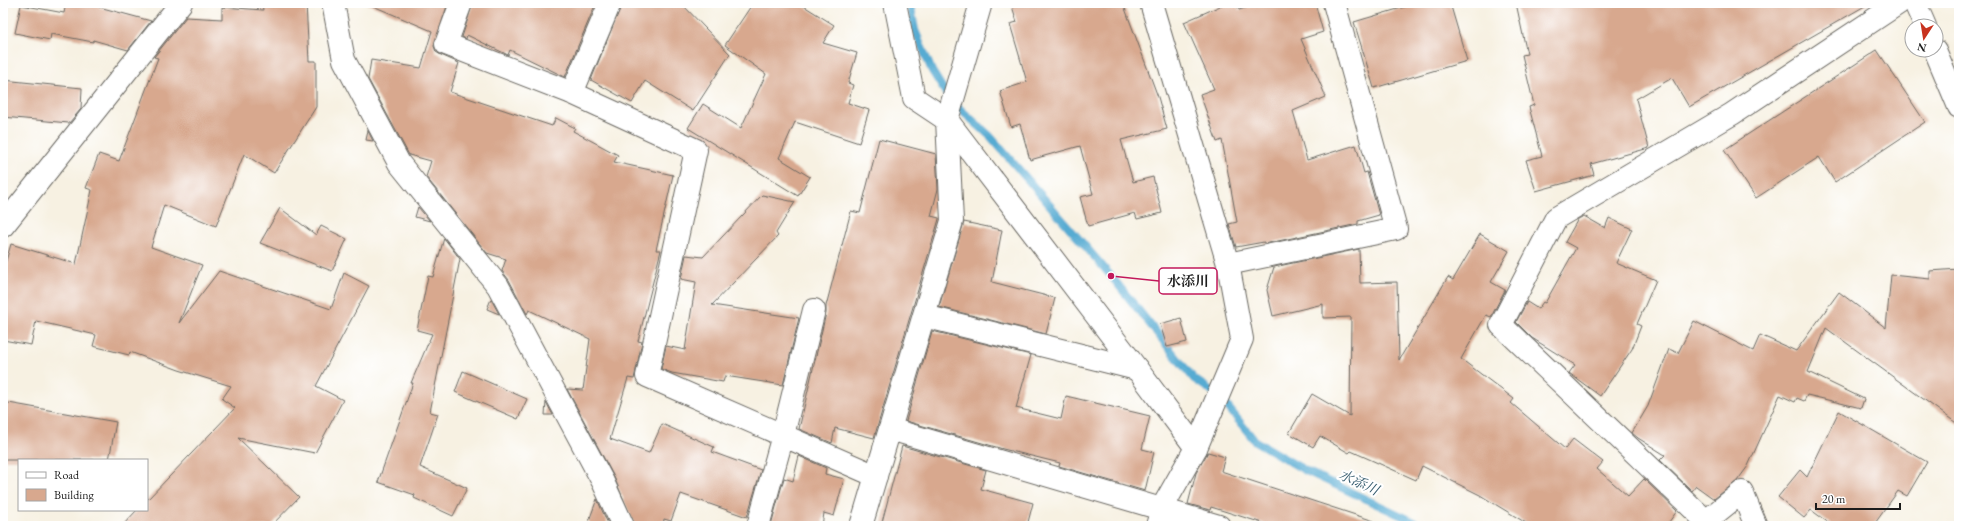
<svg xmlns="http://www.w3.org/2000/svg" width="1962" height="529" font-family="'EB Garamond','Noto Serif JP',serif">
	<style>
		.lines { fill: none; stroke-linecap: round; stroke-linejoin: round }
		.stream { stroke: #56abd2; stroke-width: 8 }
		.building { fill: #d8a88e }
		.minor-casing { stroke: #696761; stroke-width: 24 }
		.minor { stroke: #fff; stroke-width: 22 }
		.labels { text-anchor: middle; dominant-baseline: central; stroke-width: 4; stroke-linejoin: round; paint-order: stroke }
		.water-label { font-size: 14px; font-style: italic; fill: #365c6e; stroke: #fff }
		.leader { fill: none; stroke: #c2185b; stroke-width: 1.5 }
		.callout-dot { fill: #c2185b; stroke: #fff; stroke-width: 1.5 }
		.callout { fill: #fff; stroke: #c2185b; stroke-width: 1.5 }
		.callout-label { font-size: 14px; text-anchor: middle; font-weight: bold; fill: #1c1c1c }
	</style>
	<rect width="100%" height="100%" fill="#fff"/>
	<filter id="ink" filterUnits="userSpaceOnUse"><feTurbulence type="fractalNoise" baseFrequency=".025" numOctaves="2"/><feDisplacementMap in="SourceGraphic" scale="8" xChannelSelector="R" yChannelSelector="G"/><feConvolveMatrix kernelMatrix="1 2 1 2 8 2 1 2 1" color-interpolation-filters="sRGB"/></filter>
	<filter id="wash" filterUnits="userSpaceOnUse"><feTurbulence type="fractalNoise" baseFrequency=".012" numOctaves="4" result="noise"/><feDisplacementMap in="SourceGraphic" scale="16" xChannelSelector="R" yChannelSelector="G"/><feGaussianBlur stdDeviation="0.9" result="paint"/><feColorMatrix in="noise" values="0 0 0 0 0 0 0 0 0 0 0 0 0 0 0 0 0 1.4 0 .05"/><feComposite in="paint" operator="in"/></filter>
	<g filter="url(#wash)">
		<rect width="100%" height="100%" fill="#f7f1e2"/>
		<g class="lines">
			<path class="stream" d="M910,3L915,30L932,71L950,100L990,136L1111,276L1194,379L1219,396L1255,441L1306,471L1423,526"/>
		</g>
		<g id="blocks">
			<g class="building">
				<path d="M66,3H100L99,7L151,21L128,50L93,40V42L51,34L50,40L15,33L21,5L64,13Z"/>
				<path d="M262,3H306L309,61H316V107L274,173L244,154L216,226L164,205L151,247L202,265L179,323L219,271L331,309L344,273L369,286L316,386L343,400L315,453L238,438L299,497L271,526H122L137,510H147V500L235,408L222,399L231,386L179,370L130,352L129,355L93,346L96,335L36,321L31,345L3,340V271L11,244L76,264L92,190L86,188L99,154L119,161L158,58L154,57L186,17L222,19V7L263,10Z"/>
				<path d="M366,3H448L434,46L436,52L441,55L459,63L450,92L552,126L556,118L575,128L573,131L618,155L614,162L673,175L656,250H661L638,341L642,342L634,379L628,378L610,439L649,453L662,424L714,447L712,452L761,470L747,517L681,494L671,521L664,519L663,526H635L614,477L567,389L583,390L590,339L529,310L527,314L509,280L502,271L506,259L487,253L426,177L431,161L409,155L368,79L371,60L421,68L432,31Z"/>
				<path d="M473,3H596L565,77L510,50L508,55L467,35L466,39L462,37Z"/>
				<path d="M622,3H681L730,54L693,111L645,81L632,103L591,80Z"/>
				<path d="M753,3H799L834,25L823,43L857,53L848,83L853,85L848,103L869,110L859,143L795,122L779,158L810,177L798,196L688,128L703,104L741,128L766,74L725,45Z"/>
				<path d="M1011,3H1123L1158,97L1167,129L1121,140L1133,182L1153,177L1162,213L1137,219L1135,213L1088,226L1080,197L1093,194L1080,146L1030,160L1020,124L1011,127L1000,91L1027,82L1010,24L1017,22Z"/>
				<path d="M1227,3H1236L1239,10L1261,3H1315L1323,32L1301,39L1326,97L1293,111L1307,160L1356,145L1364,173L1367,172L1379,215L1358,221V224L1264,244V242L1236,247L1229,224L1237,222L1222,140L1217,142L1200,94L1214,89L1184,22Z"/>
				<path d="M1418,3H1450L1467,61L1374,88L1354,22Z"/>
				<path d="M1516,3H1870L1689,107L1672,78L1636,99L1649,148L1591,164L1594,175L1536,191L1526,160L1542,156L1529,107L1534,105L1522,55L1527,54Z"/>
				<path d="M1877,50L1925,122L1835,182L1819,157L1756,198L1724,150Z"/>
				<path d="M3,80L82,88L81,109L69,123L3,117Z"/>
				<path d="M368,131L373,141L366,140Z"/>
				<path d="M879,139L936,154L938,189L931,216L939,218V219L874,438L835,428L832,443L799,429L826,313V306L851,211L860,213Z"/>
				<path d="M762,195L795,202L776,233L778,236L712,305L799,318L783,385L725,376L723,382L672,373L661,369L666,346L685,350L696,282L681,279L686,255L703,257Z"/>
				<path d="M418,207L430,221L415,217Z"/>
				<path d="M280,208L316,235L321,226L347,239L332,271L260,243Z"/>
				<path d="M1584,216L1605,228L1609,218L1632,229L1616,263L1656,280L1637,324L1641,326L1632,349L1600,396L1569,373L1575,365L1532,338L1516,322L1527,302L1538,309L1543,302L1545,303L1576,248L1565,242L1578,219Z"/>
				<path d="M964,222L1002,230L992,282L1055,298L1046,334L939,307Z"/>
				<path d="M1480,234L1509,251L1491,282L1505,290L1491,317L1486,315L1461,359L1514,399L1511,403L1565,449L1573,439L1603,462L1597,469L1628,496L1644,479L1677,511L1666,526H1531L1480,495L1422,466L1416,480L1351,451L1349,453L1320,436L1313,447L1289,433L1312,394L1350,416L1351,317L1323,318V304L1273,316L1267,290L1274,267L1359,249L1360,283L1397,282L1399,360L1448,277L1453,280Z"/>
				<path d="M444,238L460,259L430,412L438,414L420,467L467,488L453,516L414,498L415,495L378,482L413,383H411L432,334L417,330L428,276L433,277Z"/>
				<path d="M1959,269V425L1826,328L1808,372L1864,399L1861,408L1807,395L1804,401L1797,398L1795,402L1780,395L1748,466L1737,481L1714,499L1696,486L1692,491L1660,460L1665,455L1638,438L1632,433L1648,406L1669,349L1678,353L1694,321L1753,351L1760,335L1796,351L1839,292L1886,328L1891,275L1930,279V271Z"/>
				<path d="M491,299L499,314L487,309Z"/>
				<path d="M1181,318L1187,342L1167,347L1160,324Z"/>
				<path d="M932,331L1031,355L1016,408L1061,419L1066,396L1150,416L1142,449L1154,452L1145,491L1059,466L1060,463L1003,449L906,421Z"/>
				<path d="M463,371L527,399L518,419L455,392Z"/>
				<path d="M3,402L116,422L109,460H3Z"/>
				<path d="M546,402L553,415H545Z"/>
				<path d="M1839,411L1927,462L1907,496L1898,491L1873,526H1833L1811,510L1804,518L1778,497L1800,470L1807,477Z"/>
				<path d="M902,446L986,470L981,489L1033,503L1027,526H881Z"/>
				<path d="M1208,452L1225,457L1221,471L1374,521V526H1272L1211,507L1210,510L1188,504L1196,473Z"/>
				<path d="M799,456L826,468L825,474L844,479L834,516L824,513L822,526L771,525L784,478L793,481Z"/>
				<path d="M597,499L609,526H587Z"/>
			</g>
		</g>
	</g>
	<g filter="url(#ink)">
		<use href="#blocks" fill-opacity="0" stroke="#696761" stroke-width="1"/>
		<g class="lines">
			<g class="minor-casing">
				<g id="minor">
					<path d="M333,3L344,60L399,163L498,286L603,482L623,526"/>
					<path d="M461,3L446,44L572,93L696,150L647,376L876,476"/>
					<path d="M895,3L914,98L947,120L1137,369L1196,448"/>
					<path d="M1151,3L1228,264L1242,339L1196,448L1162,508L1157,526"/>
					<path d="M1915,3L1925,26"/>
					<path d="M1935,50L1959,107"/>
					<path d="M572,93L610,3"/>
					<path d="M3,226L181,3"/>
					<path d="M1228,264L1396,229L1334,3"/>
					<path d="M924,316L1137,369"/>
					<path d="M890,429L1219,526"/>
					<path d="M758,526L783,435L814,310"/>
					<path d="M861,526L952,221L947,120L981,3"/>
					<path d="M1756,526L1742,492L1706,521L1501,325L1556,218L1732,114L1899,3"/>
				</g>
			</g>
			<use href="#minor" class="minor"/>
		</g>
	</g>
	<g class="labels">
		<g class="water-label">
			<text transform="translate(1359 482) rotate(25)">水添川</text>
		</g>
	</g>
	<path class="leader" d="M1111 276L1159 281"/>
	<circle class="callout-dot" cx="1111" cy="276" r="4"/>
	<rect class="callout" x="1159" y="268" width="58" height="26" rx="4"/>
	<g class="callout-label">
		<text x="1188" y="286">水添川</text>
	</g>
	<rect width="1962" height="529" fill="none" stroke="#fff" stroke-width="16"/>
	<rect x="18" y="459" width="130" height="52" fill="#ffffff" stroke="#a4a4a4"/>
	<rect x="26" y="472" width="20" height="6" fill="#ffffff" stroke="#a4a4a4"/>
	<text x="54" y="479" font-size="12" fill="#1c1c1c">Road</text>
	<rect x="26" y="489" width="20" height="12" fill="#d8a88e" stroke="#a4a4a4"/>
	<text x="54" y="499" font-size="12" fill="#1c1c1c">Building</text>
	<g transform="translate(1924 38) rotate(192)"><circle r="19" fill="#ffffff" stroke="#a4a4a4"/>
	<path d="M0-3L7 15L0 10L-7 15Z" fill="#c8321e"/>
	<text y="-6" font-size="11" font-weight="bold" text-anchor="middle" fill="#1c1c1c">N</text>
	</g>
	<path d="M1816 503v6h84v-6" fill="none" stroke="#1c1c1c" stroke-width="2"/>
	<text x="1822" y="503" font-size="12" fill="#1c1c1c" stroke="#ffffff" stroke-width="3" paint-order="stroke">20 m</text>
</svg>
